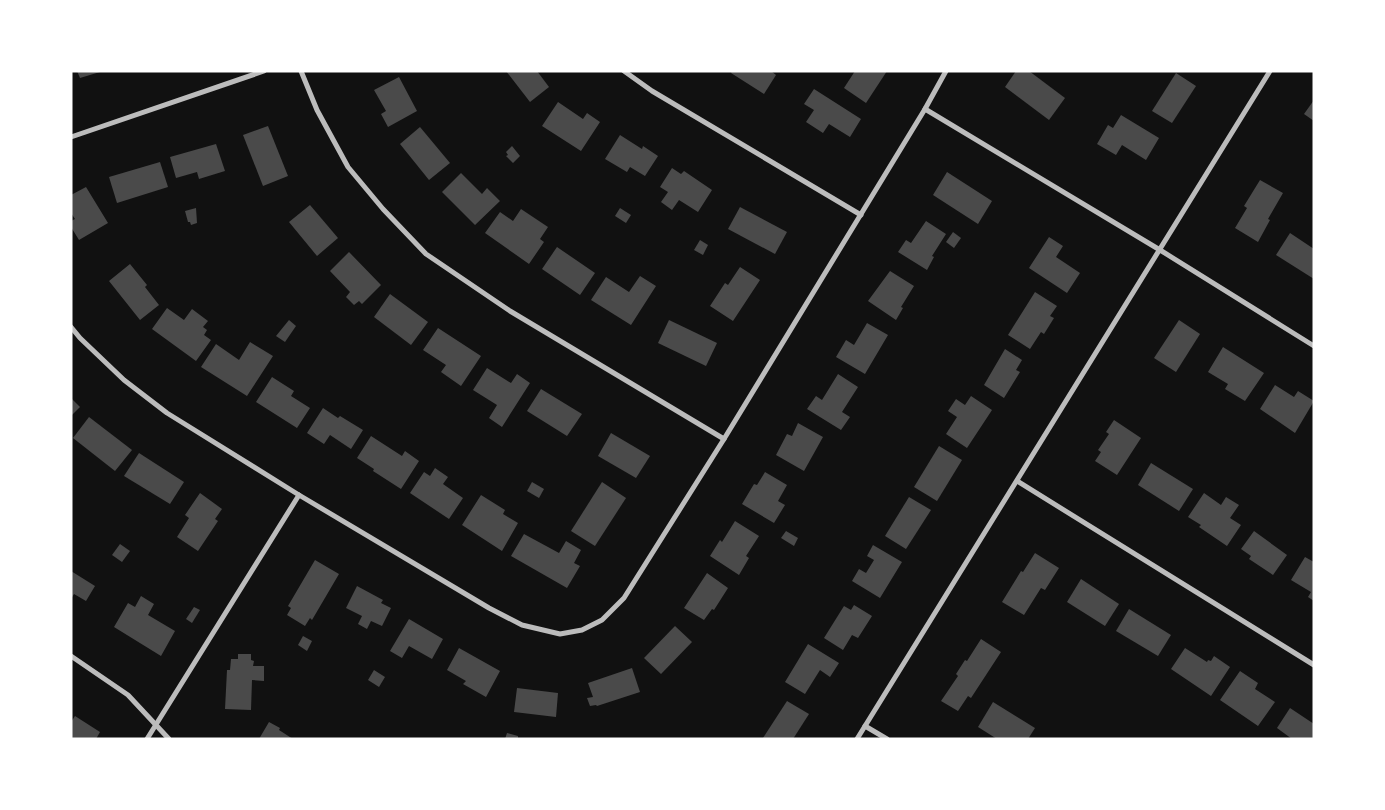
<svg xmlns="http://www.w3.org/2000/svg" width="1385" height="810" font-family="Ubuntu,sans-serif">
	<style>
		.building { fill: #4a4a4a }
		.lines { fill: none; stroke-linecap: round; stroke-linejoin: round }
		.minor { stroke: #bcbcbc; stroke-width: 5 }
	</style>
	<rect width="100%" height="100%" fill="#111"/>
	<g class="building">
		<path d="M77,71H100V72L80,78Z"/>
		<path d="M506,71H537L549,87L530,102Z"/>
		<path d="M732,71H771L776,75L764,94L731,73Z"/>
		<path d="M855,71H887L866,103L844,88Z"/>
		<path d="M1016,71H1029L1065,98L1049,120L1005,87Z"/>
		<path d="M1176,73L1196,86L1172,123L1152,111Z"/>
		<path d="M399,77L417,111L388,127L381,114L386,111L374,90Z"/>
		<path d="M814,89L861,119L850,137L829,124L823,133L806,122L814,110L804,104Z"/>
		<path d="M1314,100V121L1304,114Z"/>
		<path d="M558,102L583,119L587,113L600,122L581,151L542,126Z"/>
		<path d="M1121,115L1159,138L1146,160L1122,145L1116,155L1097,144L1108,125L1113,128Z"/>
		<path d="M268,126L288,176L263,186L243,135Z"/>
		<path d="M420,127L450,163L429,180L400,144Z"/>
		<path d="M620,135L642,149L643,146L658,156L645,176L630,167L627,172L605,159Z"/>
		<path d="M216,144L225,171L199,179L197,172L176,178L170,157Z"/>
		<path d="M512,146L520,156L513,163L506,156L508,155L506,152Z"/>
		<path d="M160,162L168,187L117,203L109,177Z"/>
		<path d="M672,168L681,174L684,171L712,190L698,212L679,200L672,210L661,202L668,192L660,187Z"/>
		<path d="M947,172L992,201L978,224L933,195Z"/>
		<path d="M461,173L482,194L487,188L500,201L475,225L442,192Z"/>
		<path d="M1260,180L1283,193L1268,219L1270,220L1258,242L1235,228L1247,208L1244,206Z"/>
		<path d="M86,187L108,223L79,240L71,227V221L75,219L71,213V195Z"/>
		<path d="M310,205L338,238L317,256L289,222Z"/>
		<path d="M740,207L787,232L775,254L728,229Z"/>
		<path d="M196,208L197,223L191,225L190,222H188L185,211Z"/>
		<path d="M620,208L631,215L626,223L615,216Z"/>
		<path d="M521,209L548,227L540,239L544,242L529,264L485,233L500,212L513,221Z"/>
		<path d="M926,221L946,234L932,256L934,257L927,270L898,252L906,240L911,243Z"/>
		<path d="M953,232L961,238L954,248L946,242Z"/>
		<path d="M1290,233L1314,249V279L1276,255Z"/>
		<path d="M1049,237L1063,246L1056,257L1080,273L1067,293L1029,268Z"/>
		<path d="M700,240L708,245L703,255L694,250Z"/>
		<path d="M557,247L595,273L580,295L542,269Z"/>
		<path d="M349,252L381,285L362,304L359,301L354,305L346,297L350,292L330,271Z"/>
		<path d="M130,264L147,285L145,287L159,305L140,320L109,281Z"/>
		<path d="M740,267L760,280L733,321L710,306L725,283L728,285Z"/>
		<path d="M890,271L914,286L901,307L903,308L896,320L868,301Z"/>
		<path d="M640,276L656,286L631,325L591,300L606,277L629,292Z"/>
		<path d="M1035,292L1057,306L1050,316L1054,318L1044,334L1041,332L1030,349L1008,335Z"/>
		<path d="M390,294L428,322L411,345L374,317Z"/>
		<path d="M167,308L184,320L192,309L208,321L203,327L207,330L204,335L211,340L196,361L152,329Z"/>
		<path d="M289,320L296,326L285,342L276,336Z"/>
		<path d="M669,320L717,343L706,366L658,343Z"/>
		<path d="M1179,320L1200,334L1176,372L1154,358Z"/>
		<path d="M867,323L888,335L865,374L836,357L846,340L854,345Z"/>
		<path d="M438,328L481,356L461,386L441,372L446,365L423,350Z"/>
		<path d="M250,342L273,356L247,396L201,367L216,344L239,360Z"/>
		<path d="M1223,347L1264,373L1245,401L1225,389L1228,384L1208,372Z"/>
		<path d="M1005,349L1022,360L1016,370L1020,372L1004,398L984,385Z"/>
		<path d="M487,368L511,383L517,374L530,383L502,427L489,418L497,405L473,390Z"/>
		<path d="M838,374L858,387L842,412L850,417L841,430L807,409L816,396L822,400Z"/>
		<path d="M272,377L294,391L291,396L310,408L297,428L256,402Z"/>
		<path d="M1275,385L1294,397L1298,391L1314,401L1295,433L1260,409Z"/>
		<path d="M541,389L582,414L567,436L527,411Z"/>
		<path d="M971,396L992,410L967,448L946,434L957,417L948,411L956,399L965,405Z"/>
		<path d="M71,398L80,407L71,416Z"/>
		<path d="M323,408L338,418L340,416L363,430L351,449L330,435L324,444L307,433Z"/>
		<path d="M89,417L132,450L115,471L73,438Z"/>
		<path d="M1114,420L1141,438L1117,475L1095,461L1101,452L1098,450L1109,434L1106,432Z"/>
		<path d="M798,423L823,437L804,471L776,455L787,434L792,436Z"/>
		<path d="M611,433L650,456L636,478L598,456Z"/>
		<path d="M371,436L402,456L405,451L419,461L401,489L373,471L374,469L357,458Z"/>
		<path d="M939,446L962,460L937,501L914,487Z"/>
		<path d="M139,453L184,482L170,504L124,476Z"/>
		<path d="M1151,463L1193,489L1179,511L1138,485Z"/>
		<path d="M435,468L448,477L443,484L463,498L449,519L410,493L424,472L430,476Z"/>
		<path d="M765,472L787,485L778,501L785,505L774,523L742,504L754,484L757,485Z"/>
		<path d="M532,482L544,489L539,498L527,491Z"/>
		<path d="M602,482L626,498L595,546L571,531Z"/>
		<path d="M200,493L222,509L215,519L218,521L198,551L177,537L189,518L185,515Z"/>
		<path d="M1204,493L1221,505L1226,497L1239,505L1230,518L1241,525L1227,546L1199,527L1201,525L1188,517Z"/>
		<path d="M481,495L505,510L503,514L518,523L502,551L462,525Z"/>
		<path d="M909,497L931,510L906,549L885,536Z"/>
		<path d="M735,521L759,536L746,556L749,558L739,575L710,556L720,540L722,542Z"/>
		<path d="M786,531L798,538L794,546L781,538Z"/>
		<path d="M1254,531L1287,555L1273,575L1249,559L1251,556L1241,549Z"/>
		<path d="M524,534L559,553L566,541L581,550L574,563L580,566L567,588L511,556Z"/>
		<path d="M120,544L130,551L122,562L112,555Z"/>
		<path d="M873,545L902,562L880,598L852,581L859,569L866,573L874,560L867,556Z"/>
		<path d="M1035,553L1059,568L1045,590L1041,588L1024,615L1002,602L1021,571L1023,572Z"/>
		<path d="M1305,557L1314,562V601L1308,597L1311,592L1291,580Z"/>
		<path d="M315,560L339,574L312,620L310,618L305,626L287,615L291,608L288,606Z"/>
		<path d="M71,571L95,586L86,601L74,594L71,599Z"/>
		<path d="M707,573L728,588L714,610L712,609L704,620L684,608Z"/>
		<path d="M1081,579L1119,604L1105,626L1067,602Z"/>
		<path d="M357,586L383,600L381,603L391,608L382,626L371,621L367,629L358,624L362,616L346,608Z"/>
		<path d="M141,596L154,604L148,615L175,631L161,656L114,627L128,603L135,607Z"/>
		<path d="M854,605L872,616L858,638L852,635L843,650L824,638L844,606L851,610Z"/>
		<path d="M194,607L200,610L192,623L186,619Z"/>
		<path d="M1129,609L1171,635L1158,656L1116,631Z"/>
		<path d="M409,619L443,639L432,659L409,646L402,658L390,651Z"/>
		<path d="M675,626L692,642L661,674L644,658Z"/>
		<path d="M303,636L312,641L307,651L298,645Z"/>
		<path d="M981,639L1001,652L971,698L968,696L958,711L941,701L958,676L956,674L965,660L967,661Z"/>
		<path d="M808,644L839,663L830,677L820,670L805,694L785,682Z"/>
		<path d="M459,648L500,671L486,697L463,684L466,681L447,670Z"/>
		<path d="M1185,648L1207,662L1208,660L1211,661L1214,656L1230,667L1211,696L1171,669Z"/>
		<path d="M238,654H251V660L254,661L253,666H264V681L252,680L251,710L225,709L227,670H230L231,659H238Z"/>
		<path d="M632,668L640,692L597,706L596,705L590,706L587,698L593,697L588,683Z"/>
		<path d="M374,670L385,677L379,687L368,680Z"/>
		<path d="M1240,671L1258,683L1255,689L1275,702L1258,726L1220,700Z"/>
		<path d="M517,688L558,693L556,717L514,712Z"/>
		<path d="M787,701L809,714L793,739H764L763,738Z"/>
		<path d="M993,702L1035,728L1028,739H997L978,727Z"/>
		<path d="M1290,708L1314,724V739H1292L1277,728Z"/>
		<path d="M75,716L100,732L96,739H71V722Z"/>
		<path d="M269,722L280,728L279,730L293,739H259Z"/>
		<path d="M507,733L518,736V739H505Z"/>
	</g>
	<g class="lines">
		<g class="minor">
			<path d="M301,71L317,110L348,167L383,209L426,254L510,311L724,439"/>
			<path d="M624,71L652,91L861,215"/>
			<path d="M925,109L1160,250L1314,346"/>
			<path d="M71,137L264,71"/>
			<path d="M71,327L80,338L124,380L167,413L299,495L489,608L522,625L560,634L582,630L602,620L624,598L724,439L925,109L946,71"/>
			<path d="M1017,481L1314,665"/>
			<path d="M71,656L128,695L169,739"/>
			<path d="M865,726L887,739"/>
			<path d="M147,739L299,495"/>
			<path d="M857,739L1270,71"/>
		</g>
	</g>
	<rect width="1385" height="810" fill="none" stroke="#ffffff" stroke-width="145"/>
</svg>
